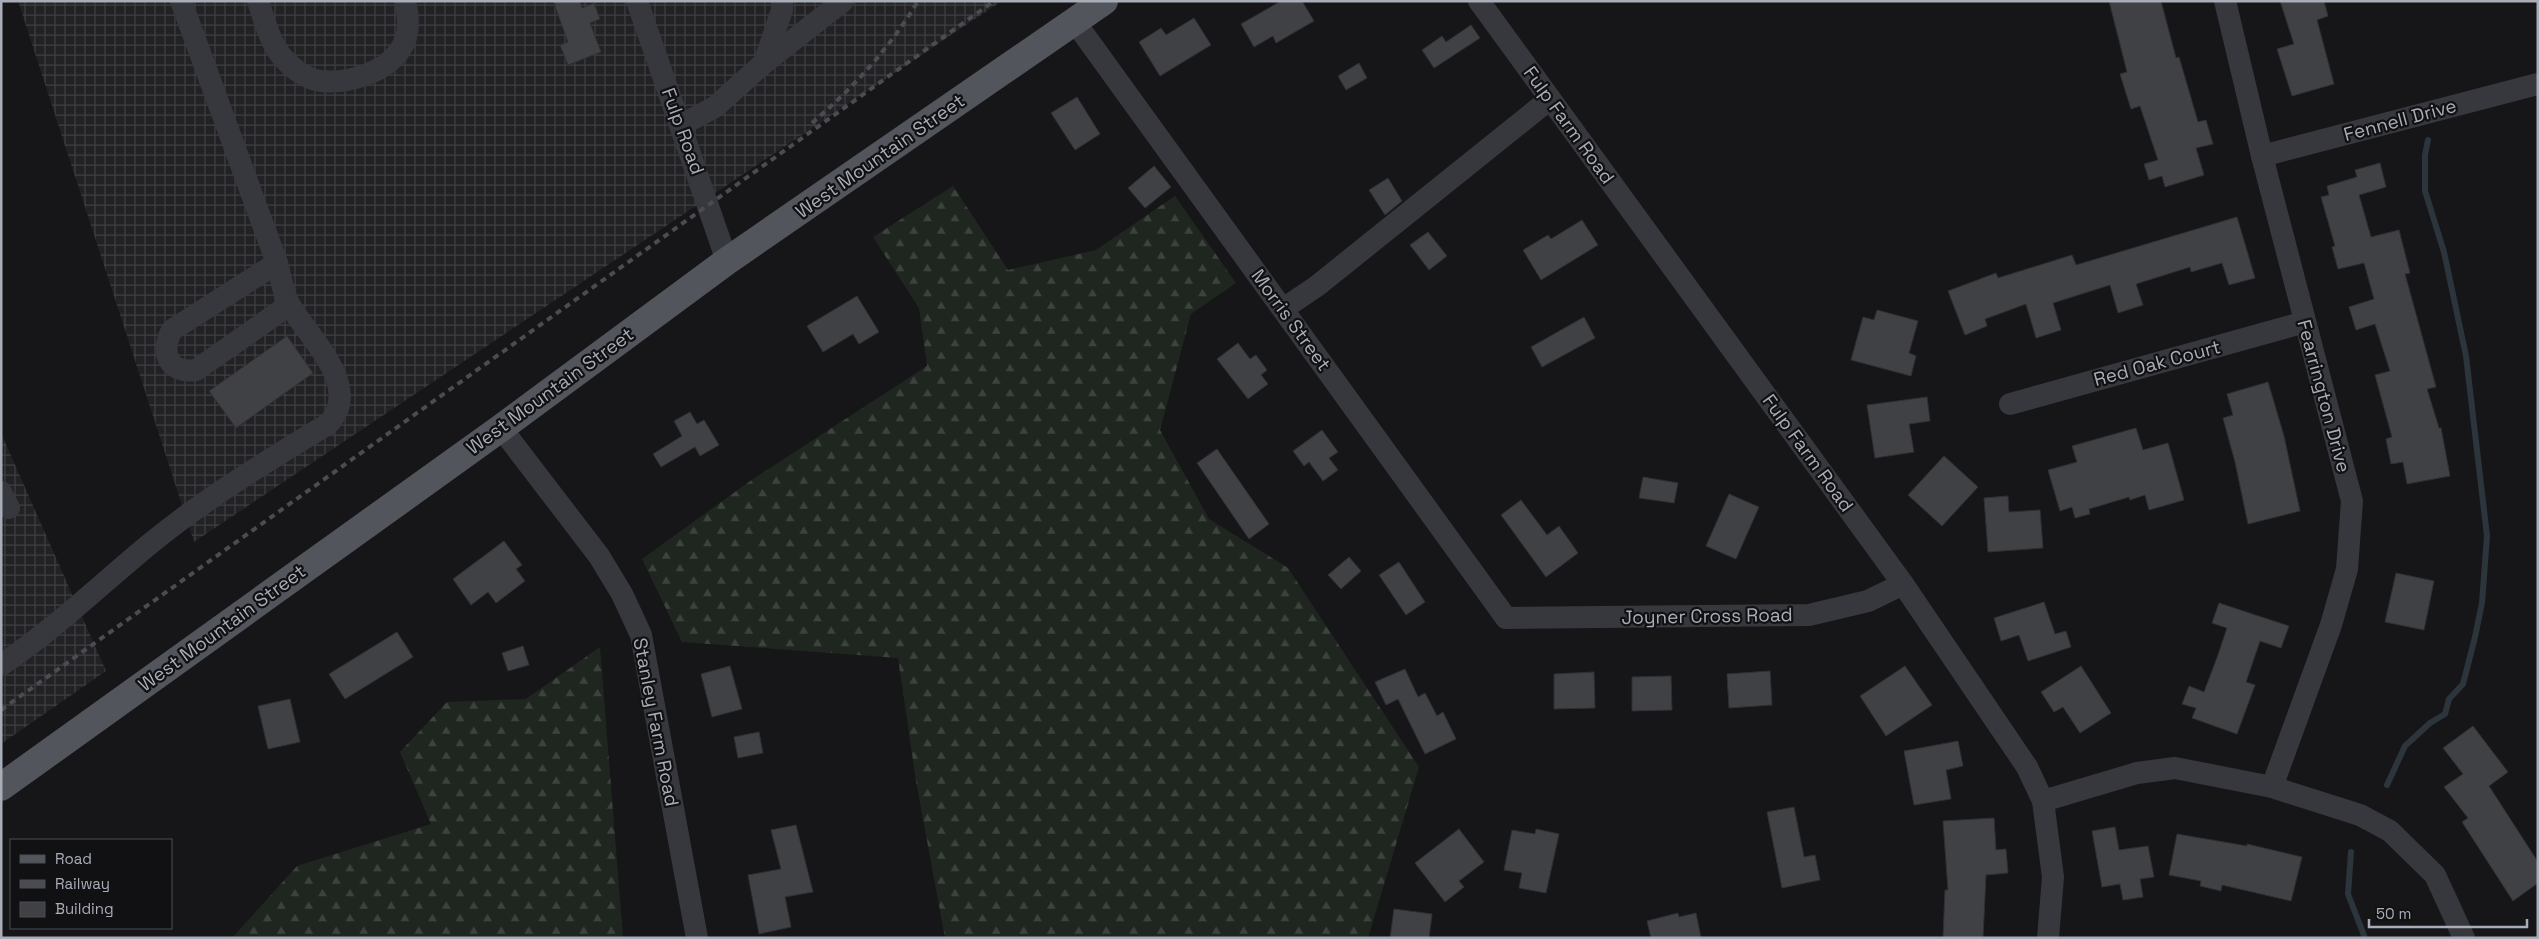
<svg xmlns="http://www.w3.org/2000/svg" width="2539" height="939" font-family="'Space Grotesk',sans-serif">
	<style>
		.industrial { fill: url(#industrial-grid) }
		.forest { fill: url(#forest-firs) }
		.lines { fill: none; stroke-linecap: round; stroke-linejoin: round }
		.stream { stroke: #2c353c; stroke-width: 6 }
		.building { fill: #404145; stroke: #303034 }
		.minor { stroke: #37383d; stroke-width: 22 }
		.major { stroke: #53555c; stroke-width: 28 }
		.rail { stroke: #4a4c52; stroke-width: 4; stroke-dasharray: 6 5; stroke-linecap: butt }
		.labels { text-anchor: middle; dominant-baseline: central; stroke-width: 4.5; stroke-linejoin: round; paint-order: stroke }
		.street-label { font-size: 19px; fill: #a8adb8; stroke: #111113 }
	</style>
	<defs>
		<pattern id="industrial-grid" width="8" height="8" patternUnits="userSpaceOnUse" patternTransform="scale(1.25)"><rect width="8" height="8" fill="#222225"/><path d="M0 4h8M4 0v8" fill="none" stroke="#3f3f43"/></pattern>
		<pattern id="forest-firs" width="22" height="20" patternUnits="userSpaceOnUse" patternTransform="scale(1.25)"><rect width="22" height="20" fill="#1e261f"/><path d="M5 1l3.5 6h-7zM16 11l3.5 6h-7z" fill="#3c433d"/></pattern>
	</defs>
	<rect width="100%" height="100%" fill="#161618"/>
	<g class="industrial">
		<path d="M18,1H1002L194,542Z"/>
		<path d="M1,433L106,671L1,744Z"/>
	</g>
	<g class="forest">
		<path d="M953,186L1008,270L1096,250L1175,196L1236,283L1191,314L1160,430L1209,519L1288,568L1419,767L1368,938H945L916,781L898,658L682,642L642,559L753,479L927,366L919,308L873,237Z"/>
		<path d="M600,647L623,938H232L297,866L431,824L400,752L447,702L526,699Z"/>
	</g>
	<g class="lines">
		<g class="stream">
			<path d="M2387,785L2405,746L2430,723L2445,714L2449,699L2463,684L2475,637L2482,603L2487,536L2466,356L2444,252L2425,191V155L2428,140"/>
			<path d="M2351,852L2348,894L2365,938"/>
		</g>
	</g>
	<g class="building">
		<path d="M553,1H580L582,8L594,3L600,19L590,23L601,52L568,65L560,45L568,42Z"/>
		<path d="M1281,1H1302L1314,21L1276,43L1273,36L1254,47L1241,24Z"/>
		<path d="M2109,1H2161L2176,58L2179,57L2198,122L2206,120L2213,144L2196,148L2204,175L2165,187L2162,176L2149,180L2144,164L2158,160L2140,106L2131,109L2120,74L2127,72Z"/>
		<path d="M2280,1H2324L2328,16L2317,20L2334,84L2292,96L2277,49L2294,44Z"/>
		<path d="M1194,18L1211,45L1160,76L1139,42L1161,28L1166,35Z"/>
		<path d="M1471,25L1480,38L1434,68L1422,50L1442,36L1446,42Z"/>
		<path d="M1359,63L1367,78L1346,90L1338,76Z"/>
		<path d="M1077,97L1100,134L1075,150L1051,113Z"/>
		<path d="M2380,163L2386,187L2359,195L2371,237L2399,230L2410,273L2405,274L2436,387L2427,389L2439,428H2441L2450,476L2407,484L2403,462L2391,464L2386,439L2392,437L2375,375L2390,371L2375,324L2356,330L2349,307L2374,299L2364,263L2338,269L2332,247L2335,246L2321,197L2329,195L2327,186L2357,177L2355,170Z"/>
		<path d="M1154,166L1171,187L1145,208L1128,188Z"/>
		<path d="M1388,178L1402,201L1385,215L1369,190Z"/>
		<path d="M2237,217L2255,278L2229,285L2222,263L2191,272L2190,267L2136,284L2143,305L2118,313L2110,285L2053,303L2061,330L2036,338L2026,304L1985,319L1987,326L1965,335L1948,291L1996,273L1998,278L2072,255L2076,265Z"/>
		<path d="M1582,220L1598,245L1541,280L1523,250L1548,235L1551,239Z"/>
		<path d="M1428,232L1447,256L1429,270L1410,245Z"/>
		<path d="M857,296L879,332L859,344L853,334L823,352L807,326Z"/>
		<path d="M1877,310L1918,321L1909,353L1916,356L1911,376L1851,360L1863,317L1874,320Z"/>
		<path d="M1584,317L1595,338L1542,367L1531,347Z"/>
		<path d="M287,336L313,373L236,428L209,391Z"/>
		<path d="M1238,343L1250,359L1256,355L1267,370L1261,375L1268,384L1248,399L1217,359Z"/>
		<path d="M2268,382L2284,436L2300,511L2248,524L2235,462L2223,418L2233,415L2227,394Z"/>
		<path d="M1927,397L1930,421L1909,424L1914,452L1875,458L1867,405Z"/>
		<path d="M690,412L697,424L704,420L719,445L700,456L695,447L661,467L653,454L682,436L674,421Z"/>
		<path d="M2136,428L2143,450L2168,443L2184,500L2149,510L2145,495L2130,500L2129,497L2089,509L2090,514L2075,518L2072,507L2060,511L2048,470L2077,462L2072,446Z"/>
		<path d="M1322,430L1338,452L1329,458L1338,470L1323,481L1309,462L1304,466L1293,451Z"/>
		<path d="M1217,449L1269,524L1249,539L1197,463Z"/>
		<path d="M1944,456L1978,487L1942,526L1908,495Z"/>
		<path d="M1643,477L1678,483L1674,503L1639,498Z"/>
		<path d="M1729,494L1759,507L1736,559L1706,546Z"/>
		<path d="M2008,496L2009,512L2040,510L2043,548L1988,552L1984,498Z"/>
		<path d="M1521,500L1547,535L1559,526L1578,553L1546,577L1501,515Z"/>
		<path d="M504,541L522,565L516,569L525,581L496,603L488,592L471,605L453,579Z"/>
		<path d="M1349,557L1361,571L1341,589L1328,575Z"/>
		<path d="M1399,562L1425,602L1406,615L1379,575Z"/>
		<path d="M2396,573L2434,581L2424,630L2385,622Z"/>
		<path d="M2044,602L2055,634L2066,631L2071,647L2028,661L2019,635L2001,641L1994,618Z"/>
		<path d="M2219,603L2289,626L2281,648L2260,641L2246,682L2255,685L2237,734L2192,718L2196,708L2182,704L2189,686L2204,692L2218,655L2227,628L2212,623Z"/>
		<path d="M397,632L413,657L345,699L329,674Z"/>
		<path d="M523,646L529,665L508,671L502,653Z"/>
		<path d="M730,666L742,709L712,717L701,674Z"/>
		<path d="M1905,666L1932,705L1886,736L1860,696Z"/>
		<path d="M2081,666L2111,713L2080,733L2063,707L2054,712L2041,692Z"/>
		<path d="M1405,669L1418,697L1425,693L1437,716L1443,712L1456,739L1425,754L1398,699L1386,705L1375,682Z"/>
		<path d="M1770,671L1772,705L1729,708L1727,674Z"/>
		<path d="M1594,672L1595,708L1554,709V674Z"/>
		<path d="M1671,676L1672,710L1632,711V677Z"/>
		<path d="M290,699L300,742L268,749L258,706Z"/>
		<path d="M2473,726L2508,772L2489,786L2538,862V883L2513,901L2462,822L2468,818L2444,787L2463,774L2443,748Z"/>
		<path d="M759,732L763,753L738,758L734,737Z"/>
		<path d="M1958,741L1963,766L1946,770L1951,799L1914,805L1904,751Z"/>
		<path d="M1794,807L1804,857L1815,855L1820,880L1782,888L1767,812Z"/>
		<path d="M1994,818L1996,850L2006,849L2008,873L1986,875L1983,938H1943L1945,890H1948L1943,821Z"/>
		<path d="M796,825L813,892L785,897L791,927L759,934L748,875L781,869L771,830Z"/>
		<path d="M2115,827L2119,850L2148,846L2154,877L2140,879L2143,897L2123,900L2120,884L2102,887L2092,831Z"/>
		<path d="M1459,829L1484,862L1459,881L1464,887L1445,902L1415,863Z"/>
		<path d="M1536,829L1559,834L1546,893L1519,888L1522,873L1504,870L1512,830L1535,834Z"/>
		<path d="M2177,834L2247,846V844L2302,857L2291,901L2222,885L2221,891L2200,886L2201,881L2169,875Z"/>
		<path d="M1394,909L1432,914L1429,938H1390Z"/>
		<path d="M1678,913L1679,917L1696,913L1701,938H1651L1647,921Z"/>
	</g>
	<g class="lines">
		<g class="minor">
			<path d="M258,1C265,21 270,45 285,60C293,69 308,80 321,81C347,84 385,73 400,50C410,36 409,17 405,1"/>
			<path d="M637,1L727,261"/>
			<path d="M1479,1L1903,584L2027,767L2043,801L2053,877L2048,938"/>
			<path d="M2225,1L2262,156L2352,501L2347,569L2331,625L2272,787"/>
			<path d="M1075,22L1506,618L1809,615L1868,601L1903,584"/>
			<path d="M764,63L843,1"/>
			<path d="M681,125L715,107L764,63L782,10V1"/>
			<path d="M2262,156L2538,84"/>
			<path d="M277,263L172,330C160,352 168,374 196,370L289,305"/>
			<path d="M1283,309L1317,286L1550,99"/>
			<path d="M2010,404L2305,322"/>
			<path d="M501,428L599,556L622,594L641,635L697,938"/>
			<path d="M1,492L9,508"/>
			<path d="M1,665C55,629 101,584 151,543C206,498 267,461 328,424C363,388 311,340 291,307C283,295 281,277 277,263L181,1"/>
			<path d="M2043,801L2137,773L2175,768L2272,787L2360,815L2390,831L2435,875L2464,938"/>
		</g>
		<path class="major" d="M1,787L501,428L727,261L1104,1"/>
		<g class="rail">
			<path d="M812,123C853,88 890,48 918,1"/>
			<path d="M1,710L994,1"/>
		</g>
	</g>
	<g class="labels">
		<g class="street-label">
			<text transform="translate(2400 120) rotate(-15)">Fennell Drive</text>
			<text transform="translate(1569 125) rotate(54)">Fulp Farm Road</text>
			<text transform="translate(683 131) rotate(70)">Fulp Road</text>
			<text transform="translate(880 156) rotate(-35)">West Mountain Street</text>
			<text transform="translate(1291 320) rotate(54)">Morris Street</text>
			<text transform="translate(2157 363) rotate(-15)">Red Oak Court</text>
			<text transform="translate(550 391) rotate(-36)">West Mountain Street</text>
			<text transform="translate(2324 396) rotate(75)">Fearrington Drive</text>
			<text transform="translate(1808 453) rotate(54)">Fulp Farm Road</text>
			<text transform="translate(1707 616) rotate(-1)">Joyner Cross Road</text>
			<text transform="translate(222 628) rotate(-36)">West Mountain Street</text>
			<text transform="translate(656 722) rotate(79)">Stanley Farm Road</text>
		</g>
	</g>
	<rect width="2539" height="939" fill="none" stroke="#a8adb8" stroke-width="5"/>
	<rect x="10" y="839" width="162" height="90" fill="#111113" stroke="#4d4f55"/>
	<rect x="20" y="855" width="25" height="8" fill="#53555c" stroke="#4d4f55"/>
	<text x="55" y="864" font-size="15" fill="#a8adb8">Road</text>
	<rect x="20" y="880" width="25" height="8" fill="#4a4c52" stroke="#4d4f55"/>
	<text x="55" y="889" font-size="15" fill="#a8adb8">Railway</text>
	<rect x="20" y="902" width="25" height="15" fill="#404145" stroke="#4d4f55"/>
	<text x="55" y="914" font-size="15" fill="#a8adb8">Building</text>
	<path d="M2369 919v8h158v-8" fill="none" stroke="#a8adb8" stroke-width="2.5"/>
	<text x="2376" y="919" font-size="15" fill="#a8adb8" stroke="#111113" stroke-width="4" paint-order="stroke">50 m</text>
</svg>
